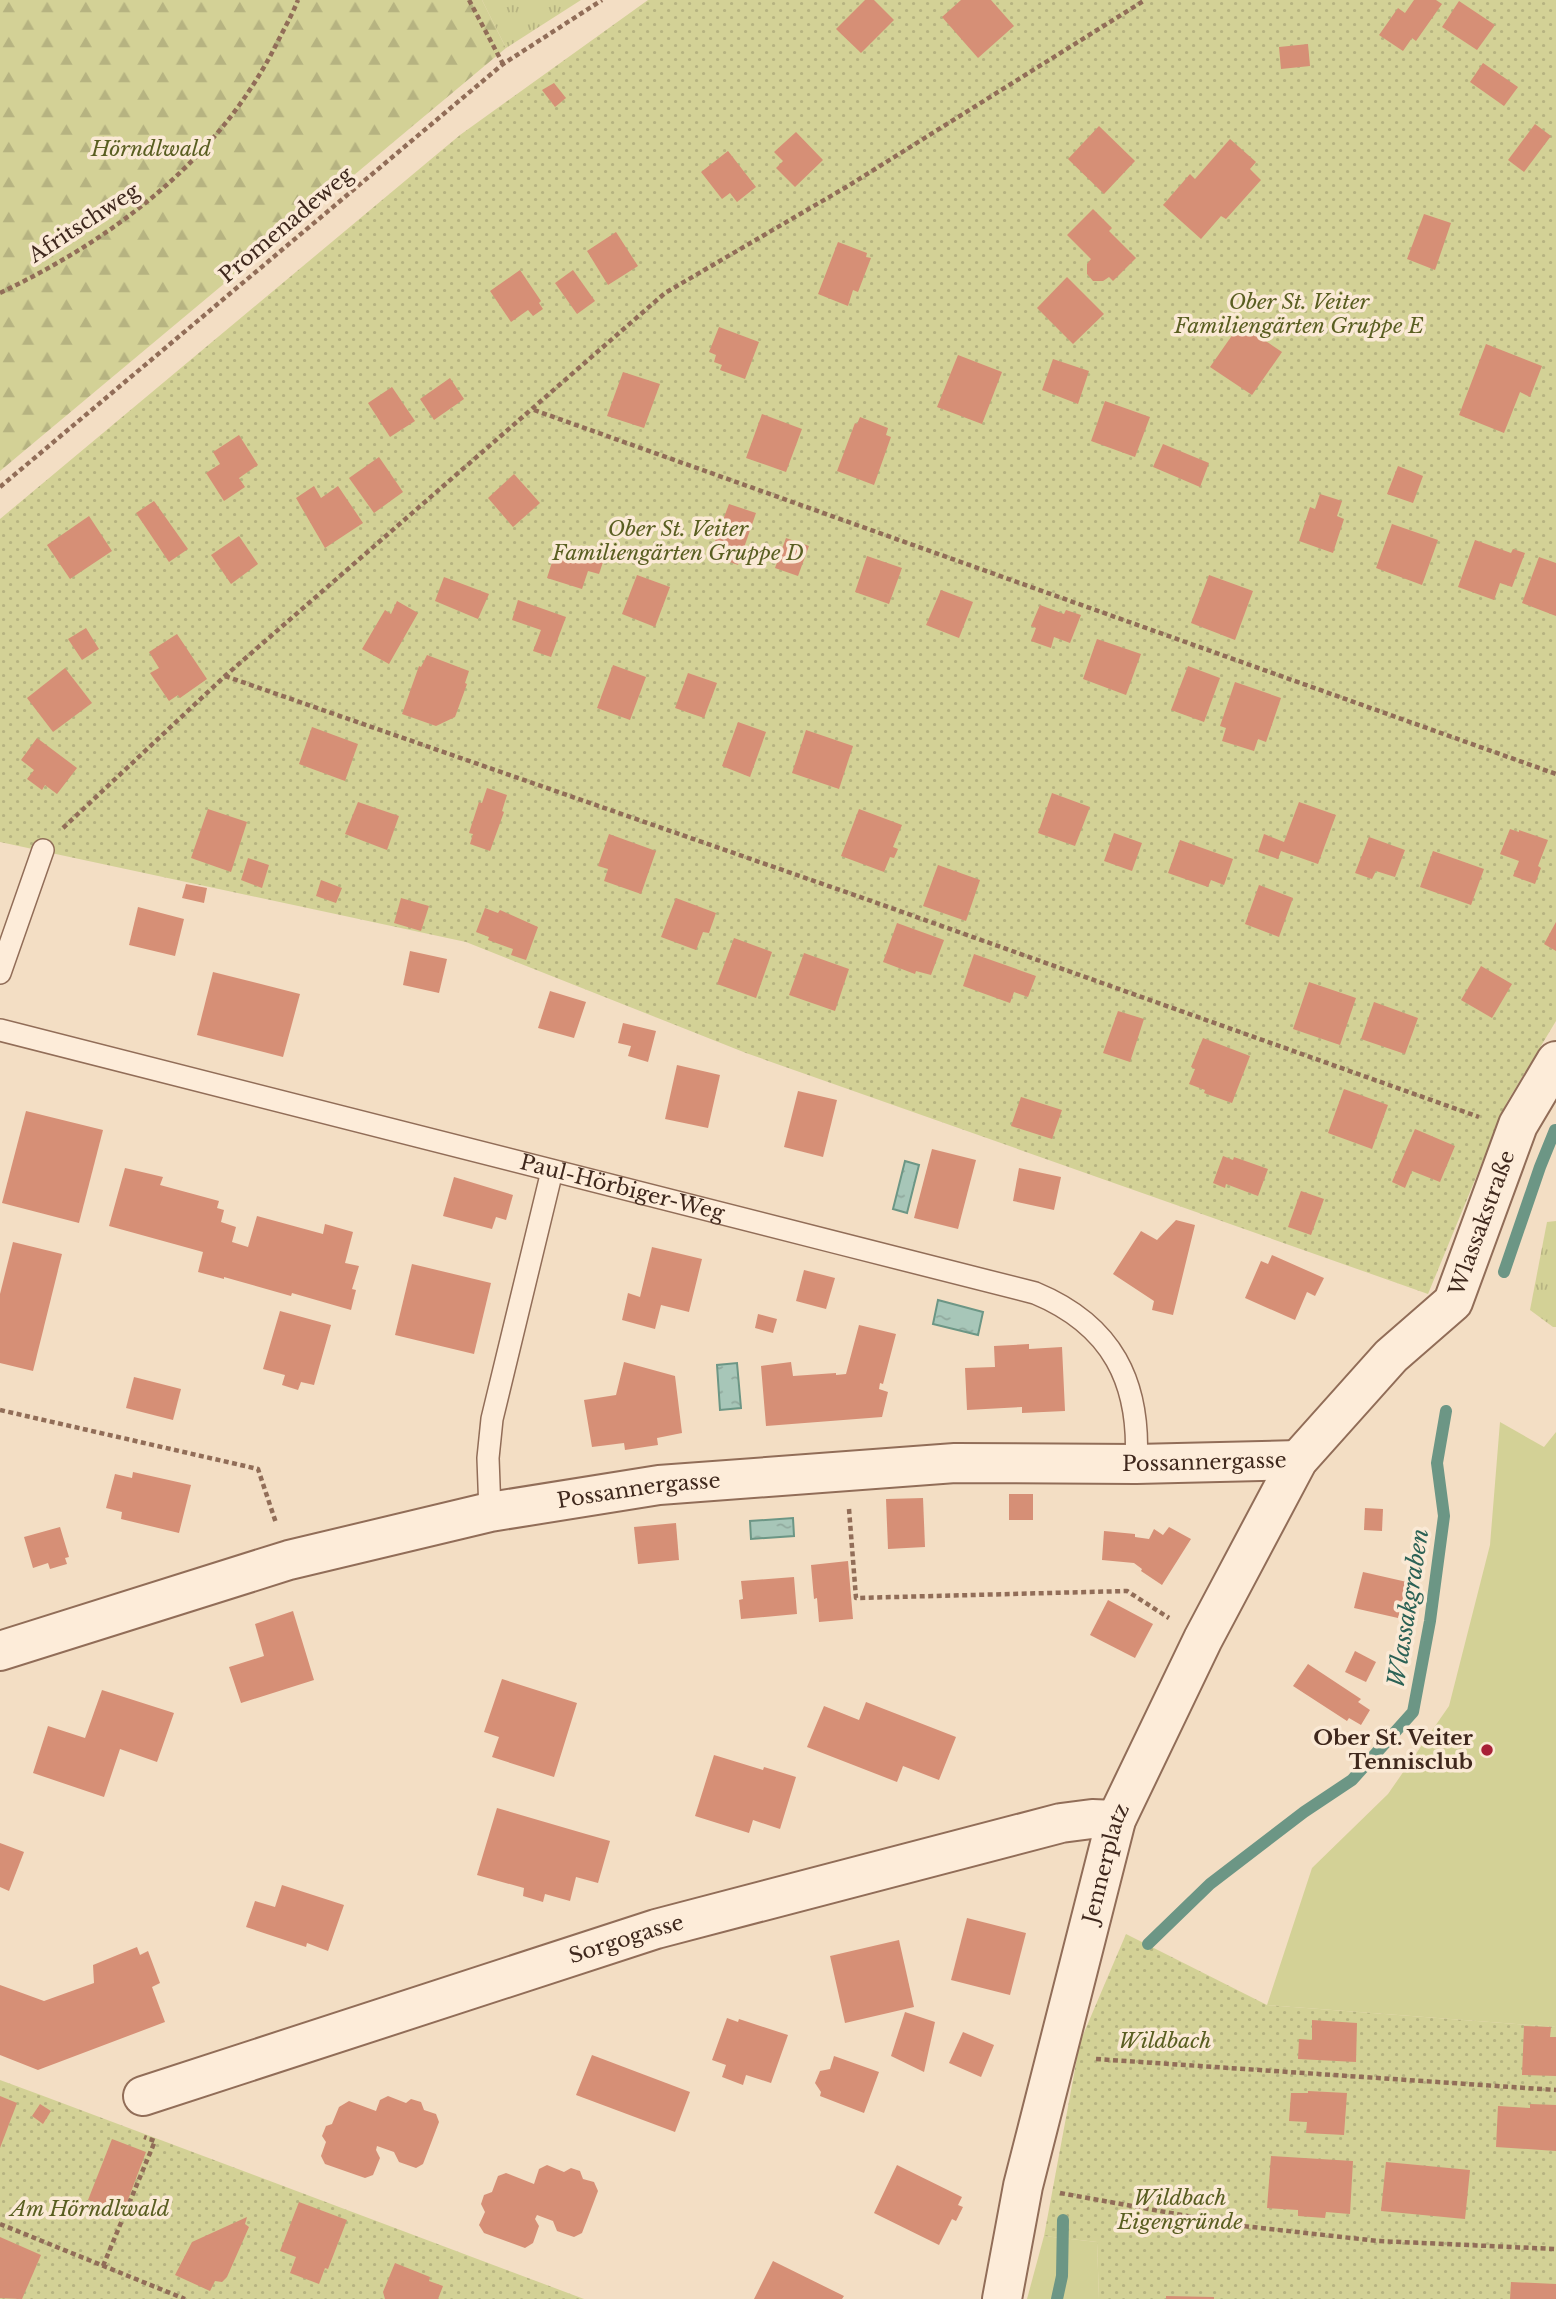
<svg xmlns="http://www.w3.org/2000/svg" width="1556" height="2299" font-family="'Libre Baskerville',serif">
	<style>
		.grass { fill: #d3d196 }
		.forest { fill: url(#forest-firs) }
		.park { fill: url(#park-tufts) }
		.garden { fill: url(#garden-dots) }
		.water { fill: url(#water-ripples); stroke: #6c9685; stroke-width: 2 }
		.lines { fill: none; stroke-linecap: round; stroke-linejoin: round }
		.stream { stroke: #6c9685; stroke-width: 12 }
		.building { fill: #d68f76 }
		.lane-casing { stroke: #916d58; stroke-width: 24 }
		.street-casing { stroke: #916d58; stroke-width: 42 }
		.path { stroke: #916d58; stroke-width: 4.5; stroke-dasharray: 5 3.5; stroke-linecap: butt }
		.lane { stroke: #fdecd9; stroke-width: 21 }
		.street { stroke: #fdecd9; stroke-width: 38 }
		.poi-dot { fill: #a82037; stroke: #fae9d5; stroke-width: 2.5 }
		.labels { text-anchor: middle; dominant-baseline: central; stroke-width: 7; stroke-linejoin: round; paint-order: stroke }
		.park-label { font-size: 21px; font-style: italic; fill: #595e21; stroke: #fae9d5 }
		.street-label { font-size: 21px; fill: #3f281d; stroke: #fae9d5 }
		.poi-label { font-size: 21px; font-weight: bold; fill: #3f281d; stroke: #fae9d5; text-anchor: end }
		.water-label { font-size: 23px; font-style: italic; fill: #2b6155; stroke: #fae9d5 }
	</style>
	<defs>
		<pattern id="forest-firs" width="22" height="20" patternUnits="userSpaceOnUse" patternTransform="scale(1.75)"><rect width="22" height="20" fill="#d3d196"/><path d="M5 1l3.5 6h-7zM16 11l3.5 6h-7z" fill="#b6b381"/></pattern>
		<pattern id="park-tufts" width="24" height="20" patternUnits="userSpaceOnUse" patternTransform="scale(1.75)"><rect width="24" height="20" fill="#d3d196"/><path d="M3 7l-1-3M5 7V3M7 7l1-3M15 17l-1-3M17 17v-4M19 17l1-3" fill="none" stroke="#b6b381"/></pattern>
		<pattern id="garden-dots" width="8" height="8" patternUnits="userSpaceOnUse" patternTransform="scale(1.75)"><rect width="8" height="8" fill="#d3d196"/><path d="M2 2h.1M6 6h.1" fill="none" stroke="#b6b381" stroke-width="1.8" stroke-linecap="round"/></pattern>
		<pattern id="water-ripples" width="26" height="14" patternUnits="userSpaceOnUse" patternTransform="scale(1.75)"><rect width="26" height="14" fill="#a7c6b8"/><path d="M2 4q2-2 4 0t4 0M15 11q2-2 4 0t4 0" fill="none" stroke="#91aa9e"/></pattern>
	</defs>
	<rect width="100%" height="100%" fill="#f3dec4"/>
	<g class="grass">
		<path d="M1500,1422L1544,1447L1556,1432V2027L1267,2005L1312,1868L1388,1794L1449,1706L1490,1545Z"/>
		<path d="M1044,2236L1097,2242L1099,2299H1027Z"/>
	</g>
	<path class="forest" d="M0,0H482L506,48L0,471Z"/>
	<g class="park">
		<path d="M482,0H581L506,48Z"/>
		<path d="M1556,1221V1327H1553L1530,1310L1547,1222Z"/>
	</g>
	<g class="garden">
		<path d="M648,0H1556V1021L1507,1102L1428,1294L746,1053L466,942L0,842V519L460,135Z"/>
		<path d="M1126,1934L1267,2005L1556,2027V2299H1099L1097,2242L1044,2236L1080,2042Z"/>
		<path d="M0,2080L38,2094L584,2299H0Z"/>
	</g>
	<g class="water">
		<path d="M905,1161L919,1165L907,1213L893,1209Z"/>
		<path d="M938,1300L983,1312L978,1335L933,1324Z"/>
		<path d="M737,1363L741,1408L720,1410L717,1365Z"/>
		<path d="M793,1518L794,1536L751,1539L750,1521Z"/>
	</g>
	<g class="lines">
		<g class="stream">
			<path d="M1504,1272L1540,1167L1555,1130"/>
			<path d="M1148,1944L1210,1884L1304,1812L1352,1780L1413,1712L1430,1621L1444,1516L1437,1463L1446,1411"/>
			<path d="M1057,2299L1062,2276L1063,2220"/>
		</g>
	</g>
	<g class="building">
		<path d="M865,0H874L894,20L861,53L836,29Z"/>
		<path d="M961,0H991L1014,26L978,58L942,17Z"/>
		<path d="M1414,0H1436L1442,4L1416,41L1412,38L1403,51L1379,35L1398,8L1405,13Z"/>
		<path d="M1459,1L1495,25L1477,50L1442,27Z"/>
		<path d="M1308,44L1310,66L1281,69L1279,47Z"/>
		<path d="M1483,63L1518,87L1504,106L1470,82Z"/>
		<path d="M554,83L566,98L555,107L542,90Z"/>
		<path d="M1535,124L1551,136L1524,172L1508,160Z"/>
		<path d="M1099,126L1135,161L1104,194L1068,159Z"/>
		<path d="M796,132L823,160L795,187L776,168L783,161L774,152Z"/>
		<path d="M1230,139L1256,162L1250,169L1261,180L1226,219L1221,216L1201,239L1163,205L1190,174L1195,179Z"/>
		<path d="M728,151L756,187L737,202L730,193L722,199L701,172Z"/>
		<path d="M1093,209L1112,228L1109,231L1136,258L1113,281L1109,277L1103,281H1093L1087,274V264L1091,259L1067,235Z"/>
		<path d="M1424,214L1451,223L1435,270L1407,259Z"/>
		<path d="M616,232L638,266L608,285L587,251Z"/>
		<path d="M838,242L867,253L866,257L871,258L858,292L853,290L848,306L818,294Z"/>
		<path d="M520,270L541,301L539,303L543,309L533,316L528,310L511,322L490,291Z"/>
		<path d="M573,270L595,301L577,314L555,283Z"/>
		<path d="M1067,277L1104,314L1073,344L1037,308Z"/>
		<path d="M1240,324L1282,352L1252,395L1210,367Z"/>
		<path d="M719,327L759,342L745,379L720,370L722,365L714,362L716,355L709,352Z"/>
		<path d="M1486,344L1542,366L1530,397L1520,392L1504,433L1459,415Z"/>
		<path d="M958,355L1002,372L982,424L937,407Z"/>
		<path d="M1053,359L1089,371L1078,404L1042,390Z"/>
		<path d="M623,372L660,384L644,428L607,416Z"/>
		<path d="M450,378L464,399L434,420L420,399Z"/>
		<path d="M392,387L415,421L390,437L368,403Z"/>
		<path d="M1105,401L1150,417L1135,457L1091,441Z"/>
		<path d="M762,414L802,429L786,472L746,458Z"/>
		<path d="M860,417L888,428L886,435L891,437L874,485L837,471L855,423L857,424Z"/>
		<path d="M239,435L258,465L239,478L245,487L224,501L206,473L220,464L213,452Z"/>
		<path d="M1163,444L1209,463L1200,487L1153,467Z"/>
		<path d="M379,457L403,492L374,513L349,478Z"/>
		<path d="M1398,466L1423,476L1413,503L1387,494Z"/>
		<path d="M514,474L540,503L513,527L488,498Z"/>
		<path d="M314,486L321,498L338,486L363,523L325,548L296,498Z"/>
		<path d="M1320,494L1342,501L1337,516L1344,519L1333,553L1299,541L1310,507L1315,509Z"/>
		<path d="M154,501L188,549L169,562L136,513Z"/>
		<path d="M729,504L756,513L738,565L710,555Z"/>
		<path d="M89,516L112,551L70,579L47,545Z"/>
		<path d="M1392,524L1438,540L1422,585L1376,568Z"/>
		<path d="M239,536L258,564L231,584L211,555Z"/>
		<path d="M786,538L809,546L798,576L775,568Z"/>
		<path d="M1475,540L1511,553L1513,549L1525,553L1512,587L1500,583L1494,600L1458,587Z"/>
		<path d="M558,543L604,559L599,574L588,571L582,589L547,578Z"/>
		<path d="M867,556L902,568L889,604L855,592Z"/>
		<path d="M1539,557L1556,563V616L1522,603Z"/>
		<path d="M637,575L670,587L655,627L622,614Z"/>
		<path d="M1209,575L1253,591L1235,640L1191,623Z"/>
		<path d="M444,577L489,594L478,619L435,601Z"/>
		<path d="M941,590L973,602L959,638L926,625Z"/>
		<path d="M518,600L566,617L551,657L533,651L541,630L512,620Z"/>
		<path d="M397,601L418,613L389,664L362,649L385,610L391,614Z"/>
		<path d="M1040,605L1064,614L1066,610L1081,615L1070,643L1054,637L1051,648L1031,641L1036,628L1031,626Z"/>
		<path d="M86,628L99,649L82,660L68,639Z"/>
		<path d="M177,634L207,679L180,698L178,695L169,701L150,673L159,668L149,652Z"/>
		<path d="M1097,639L1141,654L1126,695L1083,679Z"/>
		<path d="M427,655L469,671L465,683L467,684L455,717L436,726L402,714L419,666L421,667Z"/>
		<path d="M613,665L646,677L630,720L597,708Z"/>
		<path d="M1188,666L1220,678L1204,722L1171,710Z"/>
		<path d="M65,668L92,703L53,732L27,698Z"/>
		<path d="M688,673L717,683L704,718L675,708Z"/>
		<path d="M1235,682L1281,698L1266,742L1258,739L1254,751L1222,741L1226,728L1220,726Z"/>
		<path d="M738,722L766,732L750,777L722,766Z"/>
		<path d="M312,727L358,744L345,781L299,764Z"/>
		<path d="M806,730L853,746L839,789L792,773Z"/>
		<path d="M37,738L77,768L57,794L45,785L42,790L27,779L34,770L21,760Z"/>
		<path d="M487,788L507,795L502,811L504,812L490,851L470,844L473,834L469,833L479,802L482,803Z"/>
		<path d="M1052,793L1090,807L1075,846L1038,833Z"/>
		<path d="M358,802L399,816L387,850L345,834Z"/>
		<path d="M1299,802L1336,815L1318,864L1281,851L1278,859L1258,852L1264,834L1284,842Z"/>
		<path d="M208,809L247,822L231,872L191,858Z"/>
		<path d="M859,809L902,825L893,847L898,849L894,858L890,857L884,872L841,856Z"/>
		<path d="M1510,829L1519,832V830L1548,840L1538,866L1541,868L1535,884L1513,876L1519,861L1500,854Z"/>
		<path d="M1114,833L1142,843L1132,871L1104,861Z"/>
		<path d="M609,834L656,851L641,894L604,881L608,869L598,866Z"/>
		<path d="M1369,837L1405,850L1395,877L1376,871L1372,879L1355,873Z"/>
		<path d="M1180,840L1233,859L1224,885L1211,880L1208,887L1168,873Z"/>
		<path d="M1433,851L1484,869L1471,905L1420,887Z"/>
		<path d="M248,858L269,865L262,888L241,880Z"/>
		<path d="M938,865L980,880L966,921L923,906Z"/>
		<path d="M321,880L342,888L336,903L316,896Z"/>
		<path d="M186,884L207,888L204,903L182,898Z"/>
		<path d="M1259,885L1293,898L1279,937L1245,924Z"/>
		<path d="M401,898L429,906L421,931L394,923Z"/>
		<path d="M676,898L716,913L709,933L703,932L696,950L661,937Z"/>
		<path d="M138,907L184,919L175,956L129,945Z"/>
		<path d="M485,908L498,913L500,910L538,927L526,960L511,955L513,949L488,940L489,937L476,932Z"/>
		<path d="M1556,922V951L1544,944Z"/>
		<path d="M897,923L944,940L931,975L916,971L915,974L883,962Z"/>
		<path d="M734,938L772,952L756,998L717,984Z"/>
		<path d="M410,951L447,959L439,993L403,985Z"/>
		<path d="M804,953L849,969L835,1011L789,995Z"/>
		<path d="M974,954L1036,976L1028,997L1014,992L1010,1003L963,986Z"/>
		<path d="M1481,966L1512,984L1492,1018L1461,1000Z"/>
		<path d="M213,972L300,994L283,1057L197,1035Z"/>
		<path d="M1309,982L1356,998L1340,1045L1293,1029Z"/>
		<path d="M550,991L586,1002L574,1038L538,1028Z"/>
		<path d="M1374,1002L1418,1018L1405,1054L1361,1039Z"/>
		<path d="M1118,1011L1144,1019L1130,1062L1103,1053Z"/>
		<path d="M623,1023L656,1031L648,1062L628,1056L631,1046L618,1043Z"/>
		<path d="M1203,1038L1250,1056L1232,1103L1204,1093L1205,1090L1189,1084L1195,1069L1191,1067Z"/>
		<path d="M677,1065L720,1075L708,1128L665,1119Z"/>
		<path d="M1344,1089L1388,1105L1372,1149L1328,1133Z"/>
		<path d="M798,1091L837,1100L823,1157L784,1147Z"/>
		<path d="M1021,1097L1062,1110L1052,1139L1011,1126Z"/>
		<path d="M26,1111L103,1130L79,1223L2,1203Z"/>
		<path d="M1415,1129L1455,1146L1440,1182L1412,1171L1405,1188L1392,1182Z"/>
		<path d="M932,1149L976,1160L958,1229L914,1218Z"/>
		<path d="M1223,1156L1233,1160L1234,1157L1268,1169L1258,1196L1226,1184L1225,1188L1213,1183Z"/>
		<path d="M125,1168L163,1177L160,1185L219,1201L217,1208L224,1210L221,1222L236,1227L232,1242L248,1247L257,1216L323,1234L325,1224L353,1232L345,1263L359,1266L352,1289L356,1290L351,1310L292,1293L291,1296L224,1277V1279L198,1272L203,1252L109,1226Z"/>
		<path d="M1019,1168L1061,1177L1054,1210L1013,1201Z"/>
		<path d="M454,1177L513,1195L506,1220L496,1217L492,1229L443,1216Z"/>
		<path d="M1301,1191L1324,1199L1311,1235L1288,1227Z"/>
		<path d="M1176,1220L1195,1225L1173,1315L1152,1310L1154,1301L1113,1274L1141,1231L1157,1240Z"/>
		<path d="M13,1242L62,1254L33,1371L0,1363V1294Z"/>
		<path d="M652,1247L702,1259L689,1312L661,1305L655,1329L622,1320L628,1293L640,1297Z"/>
		<path d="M1272,1255L1324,1278L1315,1296L1307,1292L1295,1320L1245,1298L1261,1261L1268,1264Z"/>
		<path d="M412,1264L491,1283L474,1354L395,1335Z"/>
		<path d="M804,1270L835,1278L826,1309L796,1301Z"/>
		<path d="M280,1311L331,1325L314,1385L301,1382L298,1390L282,1385L285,1375L263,1369Z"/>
		<path d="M758,1314L777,1319L773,1333L755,1328Z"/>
		<path d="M859,1325L896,1334L883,1384L880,1383L879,1389L888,1392L882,1417L766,1426L761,1366L791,1362L793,1376L836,1373V1375L846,1374Z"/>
		<path d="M1029,1344V1349L1062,1347L1065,1411L1022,1413V1407L967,1410L965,1368L995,1367L994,1346Z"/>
		<path d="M624,1362L675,1376L682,1433L657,1438L658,1445L625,1450L624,1443L592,1447L584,1400L616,1395Z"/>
		<path d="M134,1377L181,1389L173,1420L126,1408Z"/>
		<path d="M133,1472L191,1485L179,1533L121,1519L122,1512L106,1508L115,1474L132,1478Z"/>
		<rect x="1009" y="1494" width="24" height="26"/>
		<path d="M923,1498L925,1547L888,1549L886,1499Z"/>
		<path d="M1365,1508L1383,1509L1382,1531L1364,1530Z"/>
		<path d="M676,1523L679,1560L638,1564L634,1527Z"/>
		<path d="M60,1527L69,1557L65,1558L67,1564L50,1569L48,1563L33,1568L24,1537Z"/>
		<path d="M1169,1527L1191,1539L1162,1585L1141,1571L1142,1569L1134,1563L1102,1560L1104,1531L1135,1534V1537L1149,1539L1154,1529L1163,1535Z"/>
		<path d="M848,1561L853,1619L819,1622L817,1598L814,1599L811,1565Z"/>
		<path d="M1363,1572L1407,1582L1398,1618L1354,1608Z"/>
		<path d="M794,1577L797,1614L741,1619L739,1600L743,1599L741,1581Z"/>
		<path d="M1108,1600L1153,1624L1135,1658L1090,1635Z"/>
		<path d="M293,1611L314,1680L241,1703L229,1667L264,1656L255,1624Z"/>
		<path d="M1355,1651L1376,1662L1366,1682L1345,1672Z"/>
		<path d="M1308,1664L1361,1699L1358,1702L1370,1710L1361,1725L1349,1718L1347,1721L1293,1686Z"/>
		<path d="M502,1679L577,1703L554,1777L492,1757L499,1737L484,1732Z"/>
		<path d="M102,1690L174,1713L157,1762L120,1749L104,1797L33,1773L48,1726L85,1738Z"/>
		<path d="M866,1702L956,1737L939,1780L903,1766L897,1782L807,1747L824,1706L859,1720Z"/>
		<path d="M714,1755L763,1770L764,1767L796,1777L780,1829L753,1820L749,1833L695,1816Z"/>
		<path d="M497,1808L610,1841L598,1883L576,1877L570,1901L545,1894L543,1902L523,1896L524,1888L477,1875Z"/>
		<path d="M0,1843L24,1852L9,1891L0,1887Z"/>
		<path d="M282,1885L344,1905L328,1951L307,1943L306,1947L246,1927L255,1901L275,1907Z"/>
		<path d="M967,1918L1026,1933L1010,1995L951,1980Z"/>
		<path d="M899,1940L914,2007L845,2023L830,1956Z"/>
		<path d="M137,1947L140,1955L148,1951L160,1983L152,1987L165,2022L38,2070L0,2055V1985L44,2001L94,1983L93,1965Z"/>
		<path d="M905,2012L935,2022L924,2072L891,2056Z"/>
		<path d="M727,2018L738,2022L739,2019L788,2035L771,2083L746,2075L743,2085L722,2077L726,2065L712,2060Z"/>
		<path d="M1312,2020L1357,2023L1356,2062L1298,2059L1299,2039L1312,2040Z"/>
		<path d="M1524,2026L1551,2027L1550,2037H1556V2076L1522,2075Z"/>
		<path d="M963,2032L994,2045L981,2077L949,2063Z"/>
		<path d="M592,2055L690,2092L675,2132L576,2095Z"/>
		<path d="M834,2056L879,2072L864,2113L820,2096L821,2092L815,2083L820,2071L830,2069Z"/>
		<path d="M1308,2091L1347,2093L1344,2135L1306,2133L1307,2122L1289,2121L1291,2093H1308Z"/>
		<path d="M0,2096L17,2103L0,2148Z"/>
		<path d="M388,2096L406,2103L411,2099L421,2102L424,2110L436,2114L439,2122L423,2164L416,2168L399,2162L394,2152L377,2146L376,2150L380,2158L373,2175L365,2178L325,2164L321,2156L326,2142L322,2136L326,2126L332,2124L339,2107L349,2101L376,2111L380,2100Z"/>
		<path d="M40,2104L51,2111L43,2124L32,2116Z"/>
		<path d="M1530,2104L1556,2105V2151L1496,2147L1498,2106L1530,2108Z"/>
		<path d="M112,2139L146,2152L123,2213L88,2200Z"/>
		<path d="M1271,2156L1353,2161L1350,2214L1326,2212L1325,2218L1298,2216V2210L1267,2208Z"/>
		<path d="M1386,2162L1470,2170L1465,2219L1381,2211Z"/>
		<path d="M547,2165L564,2172L571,2168L580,2171L583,2179L594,2182L598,2191L582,2233L574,2237L557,2231L553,2221L537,2215L535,2219L539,2226L533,2243L525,2248L484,2233L479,2225L485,2212L481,2204L484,2195L492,2192L498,2176L506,2173L534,2184L539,2169Z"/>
		<path d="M897,2165L962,2197L958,2205L963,2207L956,2221L952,2219L939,2245L874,2213Z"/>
		<path d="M299,2202L347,2220L328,2269L325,2268L319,2284L290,2273L296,2257L280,2251Z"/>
		<path d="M247,2217L245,2224L249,2227L227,2277L222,2282L215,2281L210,2291L175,2275L192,2242Z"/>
		<path d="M0,2237L41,2255L22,2299L0,2298Z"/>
		<path d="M773,2261L844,2296L842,2299H754Z"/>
		<path d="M395,2263L430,2277L429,2281L443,2286L438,2299H385L383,2292Z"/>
		<path d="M1511,2282L1556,2284V2299H1510Z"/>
		<path d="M1166,2296L1214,2297V2299H1166Z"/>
	</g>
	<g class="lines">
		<g class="lane-casing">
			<g id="lane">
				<path d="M0,973L43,850"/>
				<path id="s1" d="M0,1030C346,1116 690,1206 1035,1293C1112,1325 1141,1382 1136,1464"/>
				<path d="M490,1512L488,1458L492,1419L552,1171"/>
			</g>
		</g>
		<g class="street-casing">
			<g id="street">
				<path id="s2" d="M0,1651L289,1560L490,1512L659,1485L955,1463L1136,1464L1298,1460"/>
				<path id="s3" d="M143,2096L656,1929L1061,1823L1092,1819L1116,1820"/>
				<path id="s4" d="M1002,2299L1023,2186L1116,1820L1203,1639L1298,1460L1391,1356L1453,1302L1518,1125L1556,1061"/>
			</g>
		</g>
		<g class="path">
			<path d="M469,0L503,64"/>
			<path d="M0,293C115,238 219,159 277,43C284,29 292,15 298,0"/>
			<path d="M534,410L1556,774"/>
			<path d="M0,487L503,64L602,0"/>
			<path d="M225,676L863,898L1479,1117"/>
			<path d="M63,828L225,676L665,293L848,186L1145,0"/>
			<path d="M0,1410L258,1469L276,1523"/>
			<path d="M849,1509L856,1598L1127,1591L1169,1618"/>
			<path d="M1096,2059L1556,2090"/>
			<path d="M1060,2193L1243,2226L1378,2241L1556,2249"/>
			<path d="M0,2224L185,2299"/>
			<path d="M103,2266L155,2141L144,2137"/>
		</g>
		<use href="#lane" class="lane"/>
		<use href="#street" class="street"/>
	</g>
	<circle class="poi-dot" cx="1487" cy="1750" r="7"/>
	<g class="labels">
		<g class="park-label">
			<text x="151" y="149">Hörndlwald</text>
			<text x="1299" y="302">Ober St. Veiter<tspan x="1299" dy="24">Familiengärten Gruppe E</tspan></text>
			<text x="678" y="529">Ober St. Veiter<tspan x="678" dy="24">Familiengärten Gruppe D</tspan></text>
			<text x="1165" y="2041">Wildbach</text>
			<text x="1180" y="2198">Wildbach<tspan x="1180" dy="24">Eigengründe</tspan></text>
			<text x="90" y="2209">Am Hörndlwald</text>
		</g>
		<g class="street-label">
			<text transform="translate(84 223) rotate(-33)">Afritschweg</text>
			<text transform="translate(286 225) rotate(-40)">Promenadeweg</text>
			<text stroke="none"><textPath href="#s1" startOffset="642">Paul-Hörbiger-Weg</textPath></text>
			<text stroke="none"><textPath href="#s4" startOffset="1202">Wlassakstraße</textPath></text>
			<text stroke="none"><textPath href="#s2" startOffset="1227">Possannergasse</textPath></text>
			<text stroke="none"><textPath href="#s2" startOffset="660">Possannergasse</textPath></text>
			<text stroke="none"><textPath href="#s4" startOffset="448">Jennerplatz</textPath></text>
			<text stroke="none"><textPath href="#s3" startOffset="508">Sorgogasse</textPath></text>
		</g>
		<g class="poi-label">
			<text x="1473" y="1738">Ober St. Veiter<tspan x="1473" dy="24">Tennisclub</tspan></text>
		</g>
		<g class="water-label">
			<text transform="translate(1408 1608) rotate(-81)">Wlassakgraben</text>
		</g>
	</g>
</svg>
